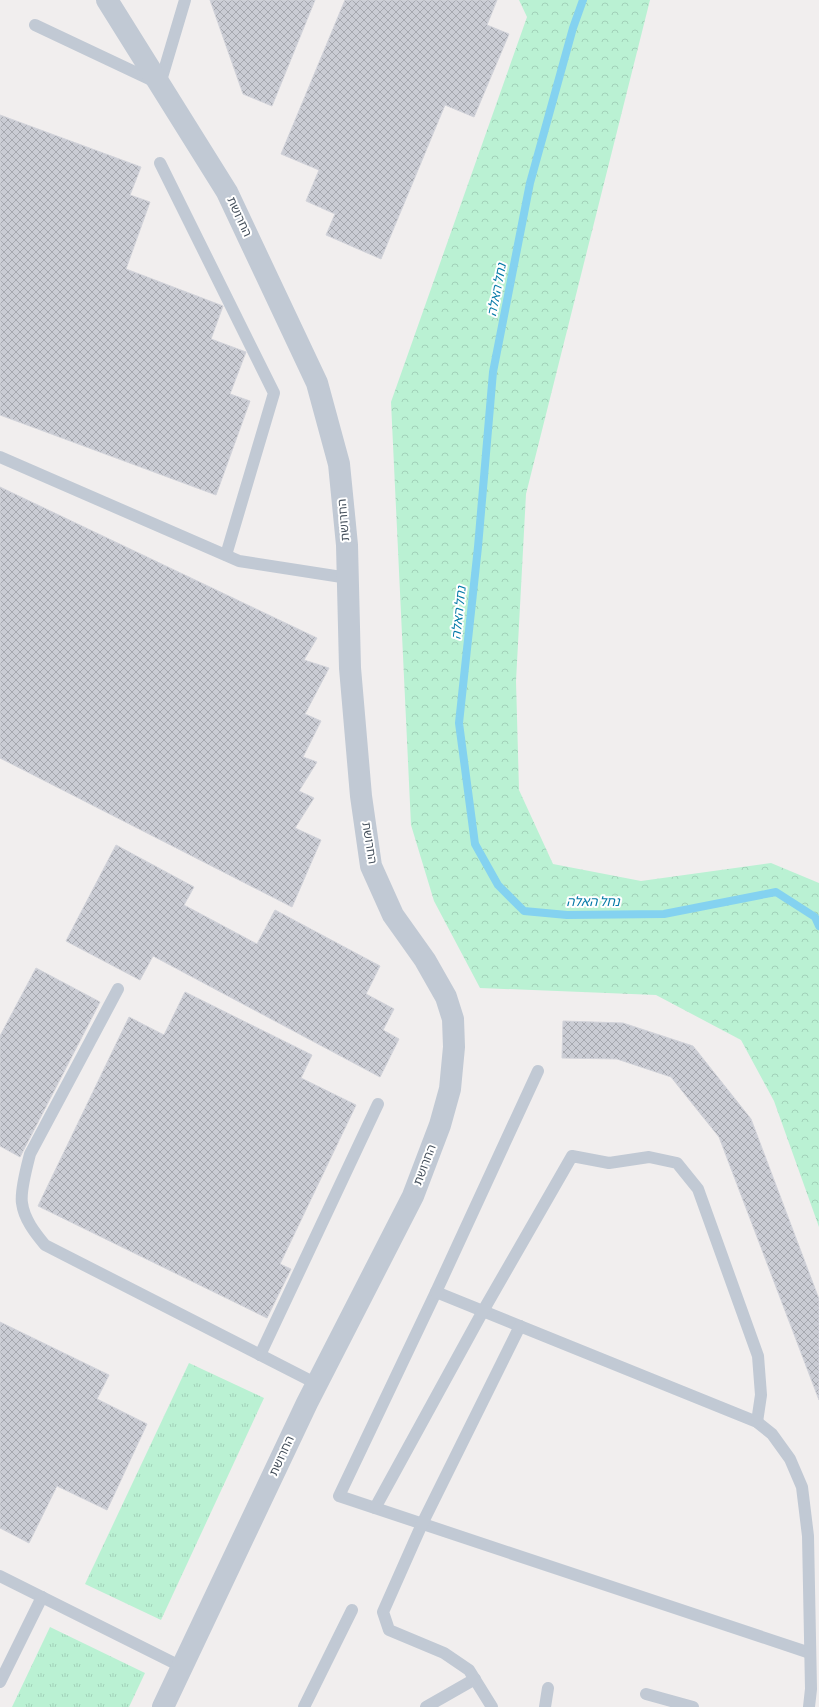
<svg xmlns="http://www.w3.org/2000/svg" width="819" height="1707" font-family="'Sofia Sans Condensed','Noto Sans Hebrew',sans-serif">
	<style>
		.grass { fill: url(#grass-tufts) }
		.forest { fill: url(#forest-crowns) }
		.lines { fill: none; stroke-linecap: round; stroke-linejoin: round }
		.stream { stroke: #84d2f0; stroke-width: 8 }
		.building { fill: url(#building-cross-hatch); stroke: #d2d3da }
		.lane { stroke: #c1c9d4; stroke-width: 12 }
		.street { stroke: #c1c9d4; stroke-width: 22 }
		.labels { text-anchor: middle; dominant-baseline: central; stroke-width: 4; stroke-linejoin: round; paint-order: stroke }
		.street-label { font-size: 12px; fill: #45505c; stroke: #fff }
		.water-label { font-size: 13px; font-style: italic; fill: #067aa8; stroke: #fff }
	</style>
	<defs>
		<pattern id="grass-tufts" width="24" height="20" patternUnits="userSpaceOnUse"><rect width="24" height="20" fill="#baf1d3"/><path d="M3 7l-1-3M5 7V3M7 7l1-3M15 17l-1-3M17 17v-4M19 17l1-3" fill="none" stroke="#a1d0b8"/></pattern>
		<pattern id="forest-crowns" width="20" height="18" patternUnits="userSpaceOnUse"><rect width="20" height="18" fill="#baf1d3"/><path d="M2 6a3 3 0 1 1 6 0M12 15a3 3 0 1 1 6 0" fill="none" stroke="#a1d0b8"/></pattern>
		<pattern id="building-cross-hatch" width="8" height="8" patternUnits="userSpaceOnUse"><rect width="8" height="8" fill="#caccd4"/><path d="M0 0l8 8M0 8l8-8" fill="none" stroke="#a6a8af"/></pattern>
	</defs>
	<rect width="100%" height="100%" fill="#f1eeee"/>
	<g class="grass">
		<path d="M189,1363L264,1398L161,1620L85,1584Z"/>
		<path d="M50,1627L145,1673L129,1707H12Z"/>
	</g>
	<path class="forest" d="M519,0H650L526,494L516,681L519,790L553,864L641,881L771,863L819,883V1227L774,1101L741,1040L656,995L480,988L434,901L411,825L391,402L527,17Z"/>
	<g class="lines">
		<path class="stream" d="M583,0L573,28L530,183L493,372L478,547L459,723L475,844L498,885L524,911L567,915L664,914L776,892L815,917L819,926"/>
	</g>
	<g class="building">
		<path d="M210,0H315L272,106L243,94Z"/>
		<path d="M345,0H497L487,25L509,34L474,117L445,105L381,259L326,235L335,214L306,201L319,170L281,154Z"/>
		<path d="M0,115L141,167L130,195L150,202L126,269L223,306L211,339L246,352L230,394L250,401L216,495L0,415Z"/>
		<path d="M0,487L317,638L304,660L329,668L305,714L321,721L303,757L317,762L299,791L314,798L295,828L321,840L292,907L0,758Z"/>
		<path d="M116,845L194,887L184,905L257,944L275,910L380,966L366,994L394,1009L383,1030L399,1039L380,1077L153,956L140,980L66,941Z"/>
		<path d="M36,968L100,1002L20,1157L0,1146V1036Z"/>
		<path d="M185,992L312,1055L301,1078L356,1105L280,1264L291,1269L267,1318L38,1206L129,1017L164,1035Z"/>
		<path d="M563,1021L623,1023L693,1046L751,1119L819,1299V1400L719,1137L671,1077L617,1059L562,1058Z"/>
		<path d="M0,1322L109,1375L97,1399L147,1424L107,1510L57,1486L29,1543L0,1528Z"/>
	</g>
	<g class="lines">
		<g class="lane">
			<path d="M35,25L160,84L185,0"/>
			<path d="M160,163L274,393L226,555"/>
			<path d="M0,457L239,561L348,578"/>
			<path d="M118,989L30,1154C27,1166 20,1191 22,1203C24,1219 35,1233 45,1245L317,1384"/>
			<path d="M538,1071L436,1292L339,1496L810,1653"/>
			<path d="M436,1292L757,1422L772,1434L790,1459L802,1487L808,1536L811,1689L809,1707"/>
			<path d="M260,1355L378,1104"/>
			<path d="M375,1508L483,1311L572,1156L609,1163L649,1157L677,1163L698,1189L758,1356L761,1395L757,1422"/>
			<path d="M0,1576L182,1667"/>
			<path d="M0,1682L42,1597"/>
			<path d="M646,1694L693,1707"/>
			<path d="M304,1707L352,1610"/>
			<path d="M426,1707L475,1679"/>
			<path d="M492,1707L469,1670L444,1653L389,1630L383,1612L422,1524L520,1326"/>
			<path d="M545,1707L548,1688"/>
		</g>
		<path class="street" d="M107,0L227,192L317,383L339,464L347,545L350,668L361,796L371,866L393,915L425,960L446,997L453,1019L454,1047L450,1089L440,1125L413,1196L307,1403L163,1707"/>
	</g>
	<g class="labels">
		<g class="street-label">
			<text transform="translate(239 217) rotate(65)">החרושת</text>
			<text transform="translate(344 520) rotate(-95)">החרושת</text>
			<text transform="translate(369 843) rotate(81)">החרושת</text>
			<text transform="translate(425 1165) rotate(-69)">החרושת</text>
			<text transform="translate(282 1456) rotate(-65)">החרושת</text>
		</g>
		<g class="water-label">
			<text transform="translate(497 290) rotate(-79)">נחל האלה</text>
			<text transform="translate(459 613) rotate(-84)">נחל האלה</text>
			<text x="593" y="902">נחל האלה</text>
		</g>
	</g>
</svg>
